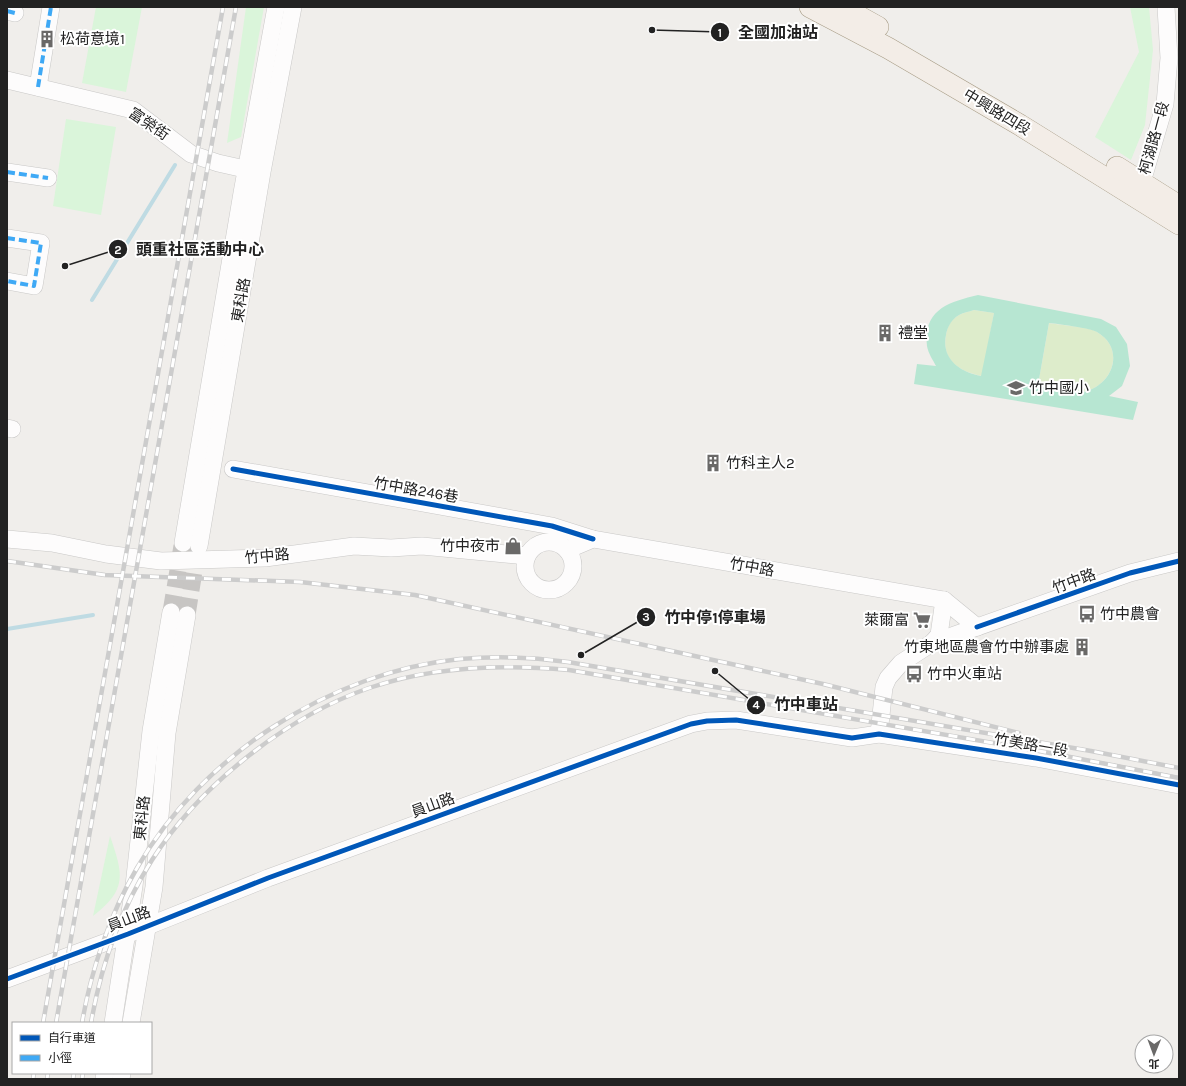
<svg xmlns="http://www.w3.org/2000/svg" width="1186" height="1086" font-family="Karla,'Noto Sans TC',sans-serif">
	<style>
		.grass { fill: #ddeccb }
		.park { fill: #daf5da }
		.pitch { fill: #b7e6d2; fill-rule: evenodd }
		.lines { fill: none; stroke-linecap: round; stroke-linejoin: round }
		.stream { stroke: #bfdbe3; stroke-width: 4 }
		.minor-tunnel { stroke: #c7c5c3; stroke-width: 17; stroke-dasharray: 17 8; stroke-linecap: butt }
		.minor-casing { stroke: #c9c8c7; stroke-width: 18 }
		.major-casing { stroke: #a79c86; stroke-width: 22 }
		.minor { stroke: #fdfcfc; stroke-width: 17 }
		.major { stroke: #f3ede7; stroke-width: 21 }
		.rail-casing { stroke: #ccc; stroke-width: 4.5 }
		.rail { stroke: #fff; stroke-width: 3; stroke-dasharray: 9; stroke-linecap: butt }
		.quiet { stroke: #3fa9f5; stroke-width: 4; stroke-dasharray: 8 4; stroke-linecap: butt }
		.cycleway-casing { stroke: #fff; stroke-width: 8 }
		.cycleway { stroke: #0057b8; stroke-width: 5 }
		.labels { text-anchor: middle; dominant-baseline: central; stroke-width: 4; stroke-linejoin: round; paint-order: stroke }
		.poi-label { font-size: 15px; fill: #222; stroke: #fff; text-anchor: start }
		.street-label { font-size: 15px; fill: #222; stroke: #fff }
		.leader { fill: none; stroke: #222; stroke-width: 1.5 }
		.callout-dot { fill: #222; stroke: #fff; stroke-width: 1.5 }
		.mark-label { font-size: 12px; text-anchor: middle; font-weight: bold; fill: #fff }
		.callout-label { font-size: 16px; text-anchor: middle; font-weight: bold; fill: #222; stroke: #fff; stroke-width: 4; stroke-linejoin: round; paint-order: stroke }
	</style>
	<rect width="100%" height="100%" fill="#f0eeeb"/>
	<g class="grass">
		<path d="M974,310L994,313L982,376C960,372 941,360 946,335C947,328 950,321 956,317C961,313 968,312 974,310Z"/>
		<path d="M1049,323C1060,325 1090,327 1097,332C1126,349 1113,386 1083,392C1072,394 1049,387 1038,385Z"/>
	</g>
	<g class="park">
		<path d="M96,7H142L126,92L82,83Z"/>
		<path d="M246,7H264L241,137L227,143Z"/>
		<path d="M1130,7H1149L1153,50L1145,125L1131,160L1095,137L1139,52Z"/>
		<path d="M66,119L116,127L101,215L53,206Z"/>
		<path d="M110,836C123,874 128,889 93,916Z"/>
	</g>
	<path class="pitch" d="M978,295L1101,319L1116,327L1127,344L1130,366L1122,386L1109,396L1138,402L1133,420L914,384L917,364L936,366C933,360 928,353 927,346C923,310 948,302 978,295ZM974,310L994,313L981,376C960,372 941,359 946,335C947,328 951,321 956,317C961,313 968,312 974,310ZM1049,323C1058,324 1090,328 1097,332C1126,349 1113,386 1083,392C1073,394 1049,387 1038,385Z"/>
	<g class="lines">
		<g class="stream">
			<path d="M92,300L175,165"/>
			<path d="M7,629L93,615"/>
		</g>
		<g class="minor-tunnel">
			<path d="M171,612L182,546"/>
			<path d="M187,615L198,546"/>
		</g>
		<g class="minor-casing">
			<g id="minor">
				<path d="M7,11L15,13"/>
				<path d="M7,80L133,110L191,154L218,163L258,172"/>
				<path d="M38,87L51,7"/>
				<path d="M7,172L48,178"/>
				<path d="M1135,193L1142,182L1165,104L1169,58L1166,7"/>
				<path d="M7,238L41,243L34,286L7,281"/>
				<path d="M7,428L12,429"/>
				<path d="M233,469L552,526L593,539"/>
				<path d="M7,539L52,543L106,554L161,561L265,558L354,546L391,548L422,546L527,556"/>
				<circle cx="549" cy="566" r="24"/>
				<path d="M183,543L242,193L276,7"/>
				<path d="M199,546L262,172L293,7"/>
				<path d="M567,550L593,539L944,600L977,627"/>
				<path d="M932,643L939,635L944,600"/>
				<path d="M879,734L884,687L888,678L901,663L932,643L1130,573L1179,561"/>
				<path d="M7,979L128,934L268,878L691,724L707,721L736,720L852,738L879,734L1036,758L1179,785"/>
				<path d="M113,1023L134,886L151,731L171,612"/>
				<path d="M131,1023L154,887L167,733L187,615"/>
				<path d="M104,1079L105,1073"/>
				<path d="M121,1079L122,1073"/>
			</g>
		</g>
		<g class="major-casing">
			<g id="major">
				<path d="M810,7L888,48L1020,125L1179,224"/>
				<path d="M842,7L878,27"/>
				<path d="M1117,167L1179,206"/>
			</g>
		</g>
		<use href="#minor" class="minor"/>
		<use href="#major" class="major"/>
		<g class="rail-casing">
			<g id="rail">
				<path d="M7,561L105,575L300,582L415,595L823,684L1019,733"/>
				<path d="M43,1023L223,7"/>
				<path d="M56,1023L236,7"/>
				<path d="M82,1023C91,970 110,914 137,868C202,755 331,672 460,659C496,656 532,657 568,662L1091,751L1179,768"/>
				<path d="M91,1023C101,965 121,909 152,860C200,785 286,717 369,688C433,666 502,664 569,670L1034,750L1179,778"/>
				<path d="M33,1079L34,1073"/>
				<path d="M47,1079L48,1073"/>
				<path d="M73,1079L74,1073"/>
				<path d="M82,1079L83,1073"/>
			</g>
		</g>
		<use href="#rail" class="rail"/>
		<g class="quiet">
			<path d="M7,11L15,13"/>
			<path d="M38,87L51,7"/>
			<path d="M7,172L48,178"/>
			<path d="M7,238L41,243L34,286L7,281"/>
		</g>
		<g class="cycleway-casing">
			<g id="cycleway">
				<path d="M233,469L552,526L593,539"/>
				<path d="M977,627L1130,573L1179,561"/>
				<path d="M7,979L128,934L268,878L691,724L707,721L736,720L852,738L879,734L1036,758L1179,785"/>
			</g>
		</g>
		<use href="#cycleway" class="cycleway"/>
	</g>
	<defs>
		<g id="building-bare" transform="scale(1.38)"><path d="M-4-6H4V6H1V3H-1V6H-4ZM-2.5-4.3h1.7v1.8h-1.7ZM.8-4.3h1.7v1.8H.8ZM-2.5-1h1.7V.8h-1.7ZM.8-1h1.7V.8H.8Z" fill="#6a6968" stroke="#fff" stroke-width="2.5" paint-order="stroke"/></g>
		<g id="school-bare" transform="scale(1.38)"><path d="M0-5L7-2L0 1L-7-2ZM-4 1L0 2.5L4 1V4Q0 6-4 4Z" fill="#6a6968" stroke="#fff" stroke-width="2.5" paint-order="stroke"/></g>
		<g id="shop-bare" transform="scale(1.38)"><path d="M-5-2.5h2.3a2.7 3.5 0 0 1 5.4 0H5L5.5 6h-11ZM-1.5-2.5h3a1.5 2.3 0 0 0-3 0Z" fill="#6a6968" stroke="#fff" stroke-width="2.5" paint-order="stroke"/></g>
		<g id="bus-bare" transform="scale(1.38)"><path d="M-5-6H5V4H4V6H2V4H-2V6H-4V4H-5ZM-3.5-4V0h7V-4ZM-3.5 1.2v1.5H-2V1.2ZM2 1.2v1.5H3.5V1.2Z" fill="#6a6968" stroke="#fff" stroke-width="2.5" paint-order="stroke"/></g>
		<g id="supermarket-bare" transform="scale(1.38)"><path d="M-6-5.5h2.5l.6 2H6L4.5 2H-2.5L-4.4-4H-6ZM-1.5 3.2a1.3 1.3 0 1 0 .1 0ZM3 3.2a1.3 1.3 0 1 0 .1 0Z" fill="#6a6968" stroke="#fff" stroke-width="2.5" paint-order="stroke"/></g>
	</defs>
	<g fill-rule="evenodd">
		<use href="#building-bare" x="47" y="39"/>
		<use href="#building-bare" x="885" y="333"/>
		<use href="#school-bare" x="1016" y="388"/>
		<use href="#building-bare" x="713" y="463"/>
		<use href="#shop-bare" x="513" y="546"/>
		<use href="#bus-bare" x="1087" y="614"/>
		<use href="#supermarket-bare" x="922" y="620"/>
		<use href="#building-bare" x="1082" y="647"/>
		<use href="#bus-bare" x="914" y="674"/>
	</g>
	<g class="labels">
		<g class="poi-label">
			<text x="60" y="39">松荷意境1</text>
			<text x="898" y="333">禮堂</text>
			<text x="1029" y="388">竹中國小</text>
			<text x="726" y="463">竹科主人2</text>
			<text x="500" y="546" text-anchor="end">竹中夜市</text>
			<text x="1100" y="614">竹中農會</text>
			<text x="909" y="620" text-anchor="end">萊爾富</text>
			<text x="1069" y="647" text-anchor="end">竹東地區農會竹中辦事處</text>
			<text x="927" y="674">竹中火車站</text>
		</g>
		<g class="street-label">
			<text transform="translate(997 112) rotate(31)">中興路四段</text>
			<text transform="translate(149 124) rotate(34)">富榮街</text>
			<text transform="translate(1154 138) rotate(-75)">柯湖路一段</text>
			<text transform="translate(241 300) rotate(-80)">東科路</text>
			<text transform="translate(416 490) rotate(10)">竹中路246巷</text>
			<text transform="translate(267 556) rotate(-5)">竹中路</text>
			<text transform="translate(752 567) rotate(10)">竹中路</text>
			<text transform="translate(1074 581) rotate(-20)">竹中路</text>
			<text transform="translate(1031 745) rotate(10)">竹美路一段</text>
			<text transform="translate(433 805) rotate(-20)">員山路</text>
			<text transform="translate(142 818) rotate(-84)">東科路</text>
			<text transform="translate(129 919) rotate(-21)">員山路</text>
		</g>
	</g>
	<path class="leader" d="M652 30L720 32M65 266L118 249M581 655L646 617M715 671L756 705"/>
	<g class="callout-dot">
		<circle cx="652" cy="30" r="4"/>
		<circle cx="65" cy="266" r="4"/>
		<circle cx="581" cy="655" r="4"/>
		<circle cx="715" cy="671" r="4"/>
		<circle cx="720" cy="32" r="10"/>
		<circle cx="118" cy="249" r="10"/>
		<circle cx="646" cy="617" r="10"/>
		<circle cx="756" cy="705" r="10"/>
	</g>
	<g class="mark-label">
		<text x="720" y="37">1</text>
		<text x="118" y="254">2</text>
		<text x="646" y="621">3</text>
		<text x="756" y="709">4</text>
	</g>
	<g class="callout-label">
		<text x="778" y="38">全國加油站</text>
		<text x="200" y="255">頭重社區活動中心</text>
		<text x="715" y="623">竹中停1停車場</text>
		<text x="806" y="710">竹中車站</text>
	</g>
	<rect width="1186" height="1086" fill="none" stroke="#222222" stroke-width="16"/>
	<rect x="12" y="1022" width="140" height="52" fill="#ffffff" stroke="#a7a7a7"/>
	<rect x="20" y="1035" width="20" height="6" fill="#0057b8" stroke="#a7a7a7"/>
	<text x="48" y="1042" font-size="12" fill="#222222">自行車道</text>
	<rect x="20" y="1055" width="20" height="6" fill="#3fa9f5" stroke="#a7a7a7"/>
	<text x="48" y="1062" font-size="12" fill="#222222">小徑</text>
	<g transform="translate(1154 1054) rotate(181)"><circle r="19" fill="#ffffff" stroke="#a7a7a7"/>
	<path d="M0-3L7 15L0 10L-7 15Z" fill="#6a6968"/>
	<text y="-6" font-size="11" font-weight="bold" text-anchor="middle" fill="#222222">北</text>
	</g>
</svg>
